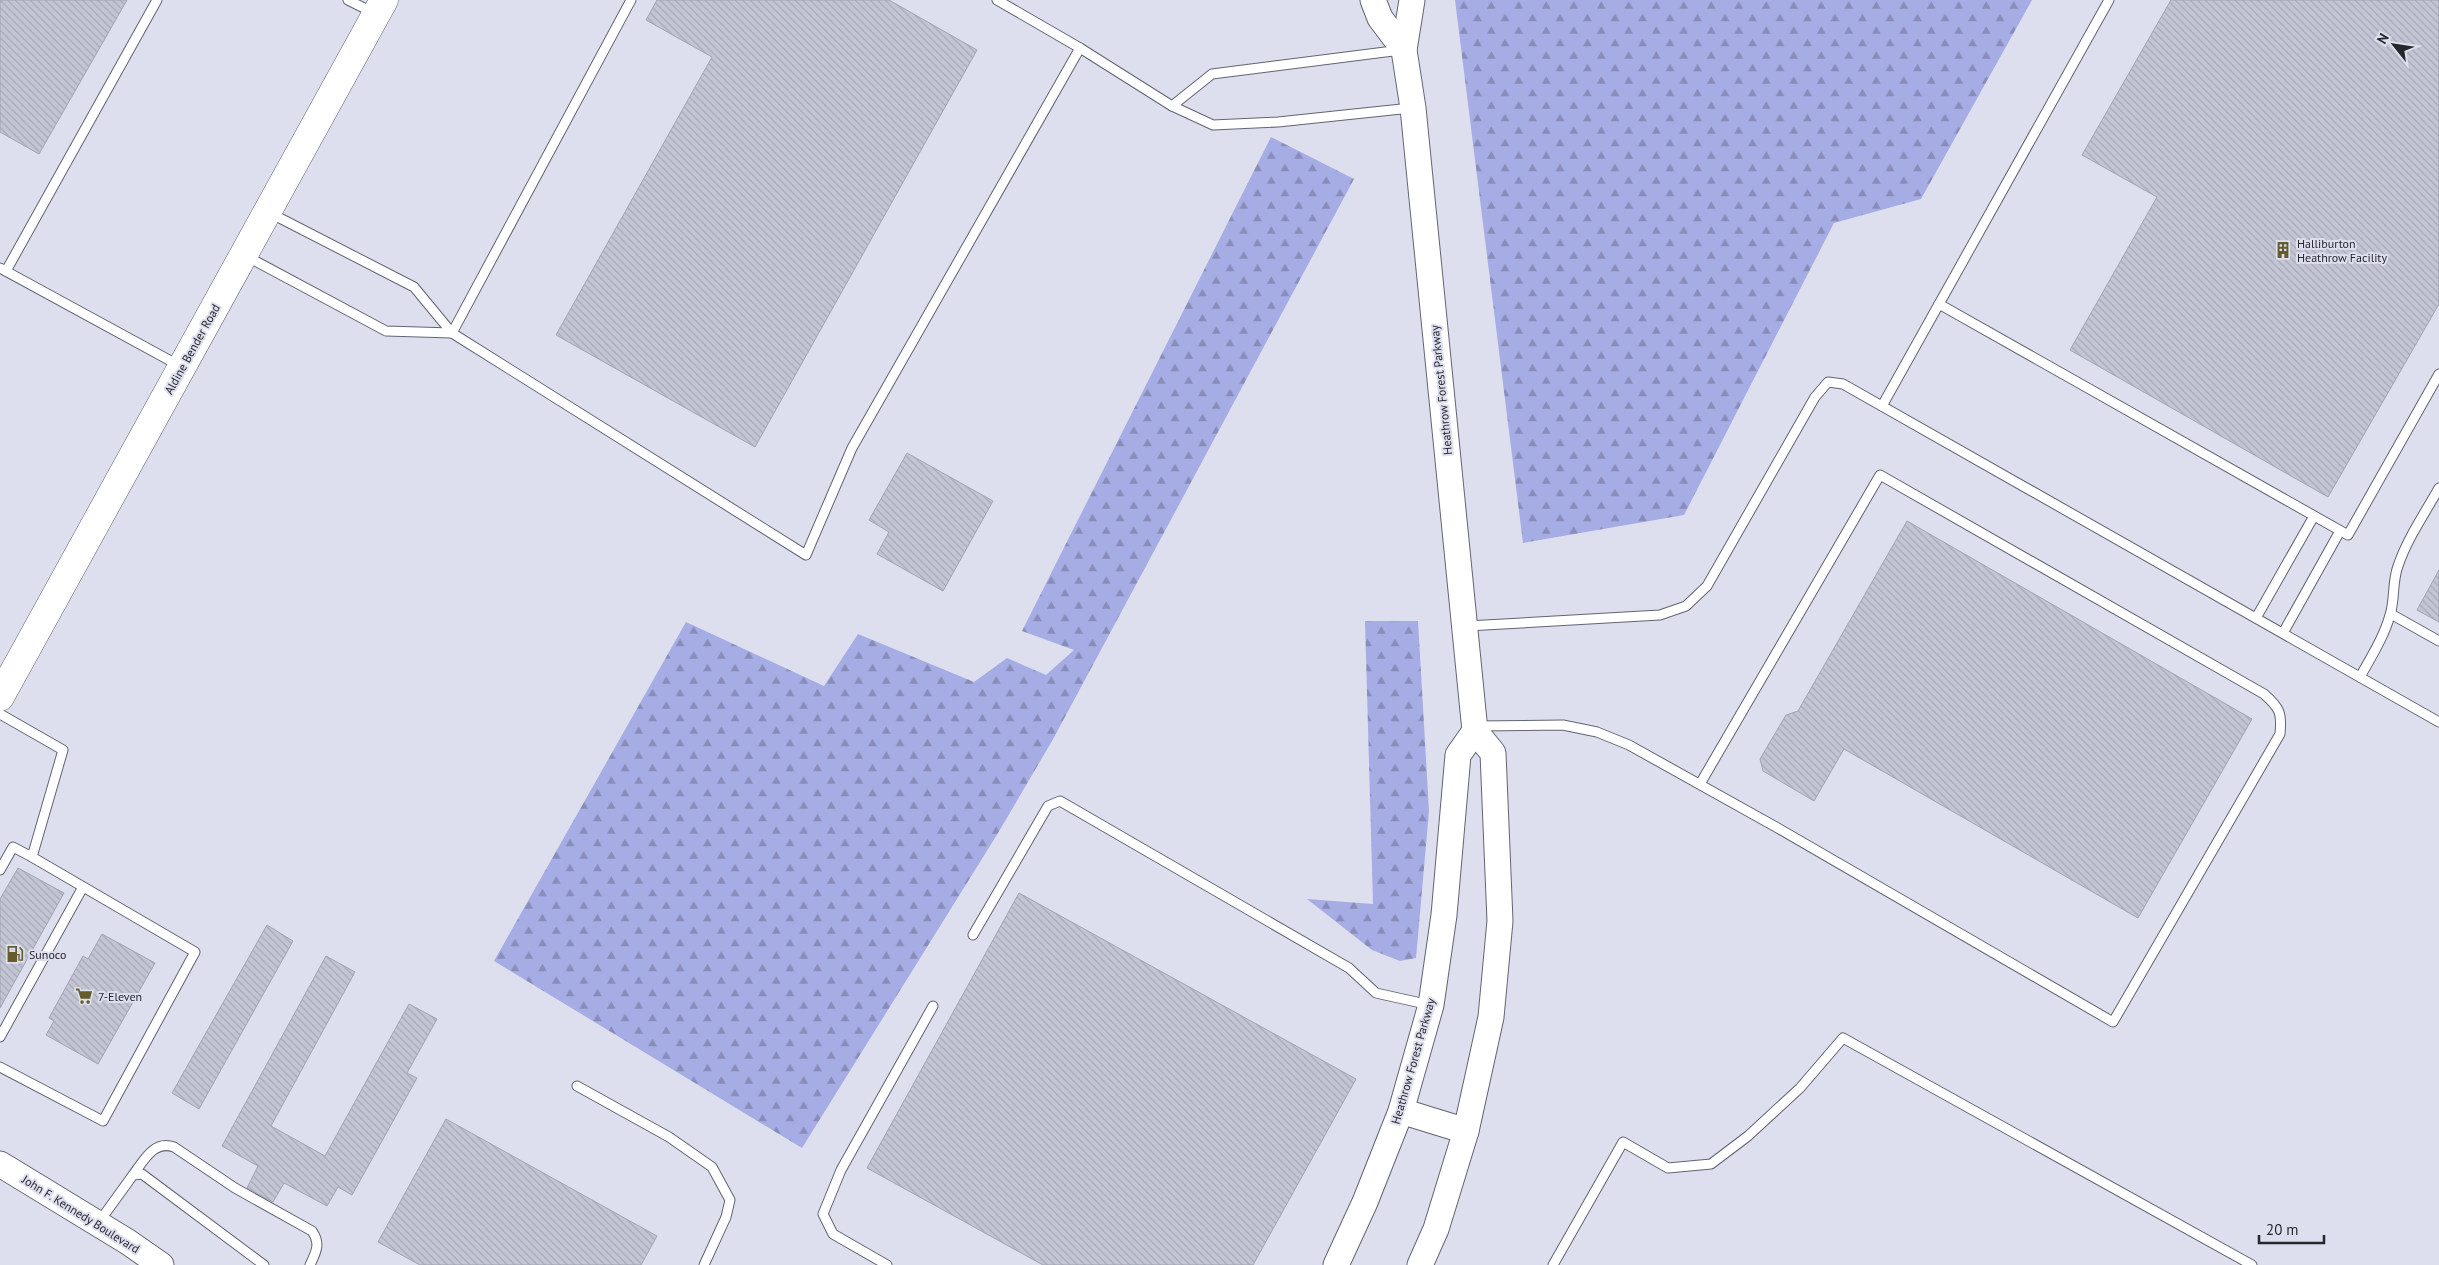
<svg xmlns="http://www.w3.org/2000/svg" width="2439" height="1265" font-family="'PT Sans',sans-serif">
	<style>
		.forest { fill: url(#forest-firs) }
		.building { fill: url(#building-back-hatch); stroke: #a1a3b1 }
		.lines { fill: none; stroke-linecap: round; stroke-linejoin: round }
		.lane-casing { stroke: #626471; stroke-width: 11 }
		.secondary-casing { stroke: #626471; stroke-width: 27 }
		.primary-casing { stroke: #626471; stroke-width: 29 }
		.lane { stroke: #fff; stroke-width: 9 }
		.secondary { stroke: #fff; stroke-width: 25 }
		.primary { stroke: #fff; stroke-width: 28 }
		.labels { text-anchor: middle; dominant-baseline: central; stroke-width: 4; stroke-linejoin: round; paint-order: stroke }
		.poi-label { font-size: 12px; fill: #26272c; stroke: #dddfee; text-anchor: start }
		.street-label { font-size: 12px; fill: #26272c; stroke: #dddfee }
	</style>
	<defs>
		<pattern id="forest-firs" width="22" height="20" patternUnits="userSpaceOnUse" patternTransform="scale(1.25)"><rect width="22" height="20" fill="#a6ace4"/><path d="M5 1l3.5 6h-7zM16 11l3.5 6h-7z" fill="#878cb9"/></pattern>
		<pattern id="building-back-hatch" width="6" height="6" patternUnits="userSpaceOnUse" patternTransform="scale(1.25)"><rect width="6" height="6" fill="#c2c5d3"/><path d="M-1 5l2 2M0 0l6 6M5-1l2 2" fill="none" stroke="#a7a9b5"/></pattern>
	</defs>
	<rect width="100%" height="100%" fill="#dddfee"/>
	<g class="forest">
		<path d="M1455,0H2032L1921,199L1834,223L1684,515L1523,543Z"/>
		<path d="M1271,137L1354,179L1052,741L998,833L802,1148L494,961L686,622L824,686L858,634L974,682L1007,658L1046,675L1074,650L1022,631Z"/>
		<path d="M1365,621H1418L1429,811L1416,958L1400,961L1372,950L1307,899L1373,904Z"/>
	</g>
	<g class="building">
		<path d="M0,0H127L39,154L0,132Z"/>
		<path d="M657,0H889L977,50L755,447L556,335L712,57L646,20Z"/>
		<path d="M2171,0H2439V304L2328,497L2070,350L2157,197L2082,155Z"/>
		<path d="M907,453L993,501L943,591L877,554L889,532L869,520Z"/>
		<path d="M1907,521L2252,719L2138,918L1844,749L1814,801L1763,771L1760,759L1786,715L1798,711Z"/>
		<path d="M2439,570V622L2417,610Z"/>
		<path d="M18,868L64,893L0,1008V899Z"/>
		<path d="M1019,893L1356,1079L1253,1265H1043L867,1168Z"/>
		<path d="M267,925L293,941L199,1109L172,1093Z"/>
		<path d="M102,934L155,963L98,1064L46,1035L54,1021L49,1018L83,956L88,959Z"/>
		<path d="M326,956L355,972L271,1126L325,1156L409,1004L437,1019L407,1073L417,1078L352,1195L338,1187L327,1206L284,1183L273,1202L247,1188L258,1166L222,1146Z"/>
		<path d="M446,1119L657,1236L641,1265H420L378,1242Z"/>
	</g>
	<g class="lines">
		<g class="lane-casing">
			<g id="lane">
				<path d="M348,0L374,13"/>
				<path d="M997,0L1080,48"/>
				<path d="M1172,106L1212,74L1401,50"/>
				<path d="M270,213L414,287L452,333L806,555L852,448L1080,48L1172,106L1213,125L1278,122L1411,108"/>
				<path d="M246,256L386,331L452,333"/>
				<path d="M0,268L180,366"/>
				<path d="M6,271L157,0"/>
				<path d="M1939,304L2348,535L2439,374"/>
				<path d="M452,333L631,0"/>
				<path d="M1882,406L2109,0"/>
				<path d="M2391,614L2439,641"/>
				<path d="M2256,618L2314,516"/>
				<path d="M1467,626L1660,615L1686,606L1707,586L1815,397L1828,382L1843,384L2439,722"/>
				<path d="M2283,633L2340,531"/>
				<path d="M2360,677C2371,657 2384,637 2390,615C2395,600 2392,582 2398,566C2407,539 2425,513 2439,488"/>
				<path d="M0,714L63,750L32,857L195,952L103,1121L0,1067"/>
				<path d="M1475,726L1563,725L1597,732L1629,745L1776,827L2113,1022L2280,734C2282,713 2280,708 2264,694L1880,475L1700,784"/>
				<path d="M0,870L13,847L32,857"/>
				<path d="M973,935L1048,806L1060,801L1349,968L1376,993L1430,1005"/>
				<path d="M0,1037L83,887"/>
				<path d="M577,1086L669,1137L712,1167L730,1200L726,1217L704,1265"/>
				<path d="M133,1175C144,1160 154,1140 174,1147L235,1188L312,1231C321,1244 316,1252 310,1265"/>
				<path d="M99,1222L133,1175L142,1174L264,1265"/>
				<path d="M887,1265L833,1234L823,1214L841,1170L933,1006"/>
				<path d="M1553,1265L1623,1142L1668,1168L1711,1164L1748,1136L1800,1088L1843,1038L2252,1265"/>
			</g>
		</g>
		<g class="secondary-casing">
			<g id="secondary">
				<path d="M1373,0L1380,18L1404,50"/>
				<path d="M1401,1111L1466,1131"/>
				<path d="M0,1164L128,1242L161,1265"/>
				<path d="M1336,1265L1365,1202L1401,1111L1431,1005L1444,915L1458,755L1475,731L1413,108L1404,50L1412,0"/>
				<path d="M1420,1265L1436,1229L1466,1131L1491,1017L1500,921L1493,753L1475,731"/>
			</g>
		</g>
		<g class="primary-casing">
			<path id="primary" d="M0,697L384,0"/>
		</g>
		<use href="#lane" class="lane"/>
		<use href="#secondary" class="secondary"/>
		<use href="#primary" class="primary"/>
	</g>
	<defs>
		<g id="building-bare" transform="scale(1.35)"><path d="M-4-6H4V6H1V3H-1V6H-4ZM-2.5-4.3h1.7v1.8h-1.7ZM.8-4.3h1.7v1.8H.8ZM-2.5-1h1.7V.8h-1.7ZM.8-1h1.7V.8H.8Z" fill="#665c29" stroke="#dddfee" stroke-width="2.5" paint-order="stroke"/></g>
		<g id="fuel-bare" transform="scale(1.35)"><path d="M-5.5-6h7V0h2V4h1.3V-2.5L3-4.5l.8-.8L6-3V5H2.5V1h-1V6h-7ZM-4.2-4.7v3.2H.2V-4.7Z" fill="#665c29" stroke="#dddfee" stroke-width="2.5" paint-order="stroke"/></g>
		<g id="supermarket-bare" transform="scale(1.35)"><path d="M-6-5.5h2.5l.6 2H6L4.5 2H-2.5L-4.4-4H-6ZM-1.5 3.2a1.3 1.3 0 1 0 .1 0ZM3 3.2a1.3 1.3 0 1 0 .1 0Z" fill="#665c29" stroke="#dddfee" stroke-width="2.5" paint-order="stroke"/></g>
	</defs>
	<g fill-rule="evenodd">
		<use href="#building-bare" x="2283" y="250"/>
		<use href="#fuel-bare" x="15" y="954"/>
		<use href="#supermarket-bare" x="84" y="996"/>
	</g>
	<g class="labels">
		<g class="poi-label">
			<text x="2297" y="243">Halliburton<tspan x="2297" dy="14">Heathrow Facility</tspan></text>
			<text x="29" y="954">Sunoco</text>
			<text x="98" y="996">7-Eleven</text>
		</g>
		<g class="street-label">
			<text transform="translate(192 349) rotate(-61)">Aldine Bender Road</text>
			<text transform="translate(1441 390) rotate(-96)">Heathrow Forest Parkway</text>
			<text transform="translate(1413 1061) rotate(-74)">Heathrow Forest Parkway</text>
			<text transform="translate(81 1214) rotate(32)">John F. Kennedy Boulevard</text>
		</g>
	</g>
	<g transform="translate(2394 45) rotate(300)" stroke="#dddfee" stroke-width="4" paint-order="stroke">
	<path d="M0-4L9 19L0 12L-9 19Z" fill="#26272c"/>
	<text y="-8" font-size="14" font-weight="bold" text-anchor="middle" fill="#26272c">N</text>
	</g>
	<path d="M2259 1235v8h65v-8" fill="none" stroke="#26272c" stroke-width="2.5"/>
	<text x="2266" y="1235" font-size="15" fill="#26272c" stroke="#dddfee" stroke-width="4" paint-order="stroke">20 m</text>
</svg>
